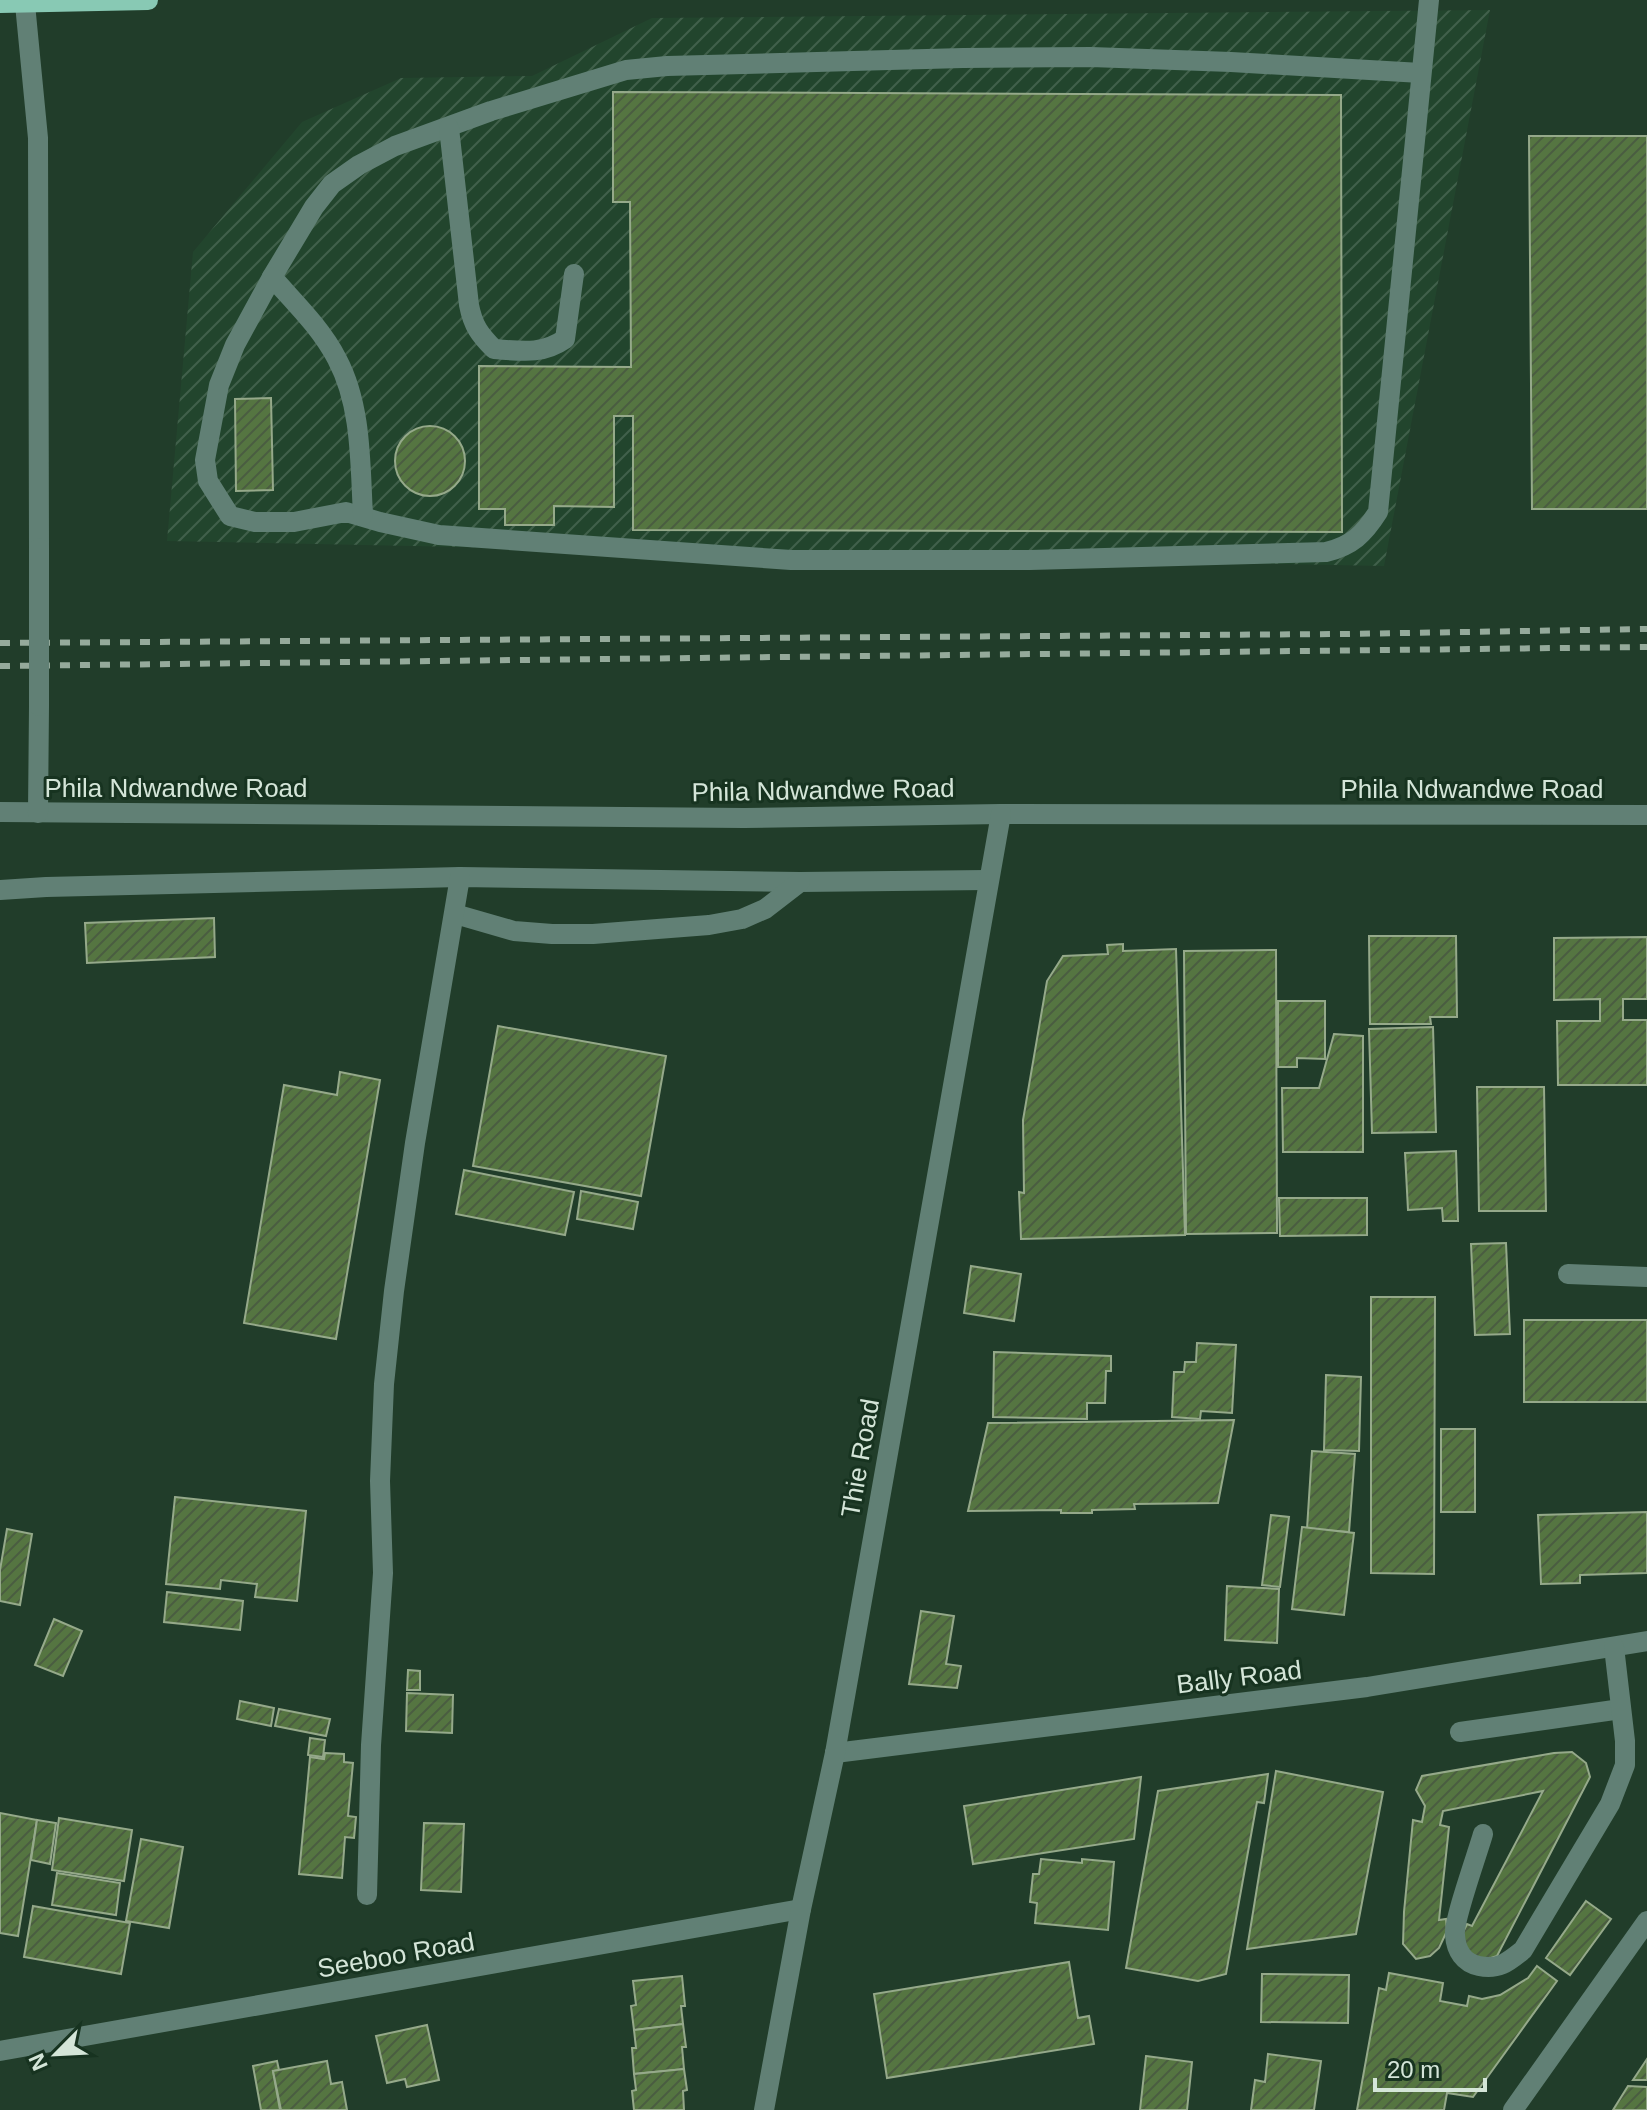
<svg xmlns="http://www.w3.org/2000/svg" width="1647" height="2110" font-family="Arial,sans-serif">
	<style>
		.industrial { fill: url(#industrial-furrows) }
		.building { fill: url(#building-hatch); stroke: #95a98a; stroke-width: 2 }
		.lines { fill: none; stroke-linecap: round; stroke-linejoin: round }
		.minor { stroke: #618075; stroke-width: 20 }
		.major { stroke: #88c9b4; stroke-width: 20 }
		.rail { stroke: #95aa9b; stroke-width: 6; stroke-dasharray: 10 10; stroke-linecap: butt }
		.minor-bridge { stroke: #618075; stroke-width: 20 }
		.labels { text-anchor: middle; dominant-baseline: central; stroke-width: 6; stroke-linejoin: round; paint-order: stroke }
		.street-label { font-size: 26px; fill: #d4e5d8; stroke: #173320 }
	</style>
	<defs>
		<pattern id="industrial-furrows" width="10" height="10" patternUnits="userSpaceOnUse" patternTransform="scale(2)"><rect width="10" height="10" fill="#22452d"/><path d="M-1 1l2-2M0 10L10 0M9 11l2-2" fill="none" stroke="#41604b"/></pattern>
		<pattern id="building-hatch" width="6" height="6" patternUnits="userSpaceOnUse" patternTransform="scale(2)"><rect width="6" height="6" fill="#557541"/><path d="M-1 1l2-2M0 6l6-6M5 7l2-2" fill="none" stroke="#4a5d41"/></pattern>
	</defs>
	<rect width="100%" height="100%" fill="#213d2a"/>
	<path class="industrial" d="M1490,10L1384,566L167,541L193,252L302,122L401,78L532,76L652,18Z"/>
	<g class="building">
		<path d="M613,92L1341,95L1342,532L633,530V416H614V507L554,506V525H505V509H479V366L631,367L630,202H613Z"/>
		<path d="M1529,136H1647V509H1532Z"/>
		<path d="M271,398L273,490L236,491L235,399Z"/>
		<circle cx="430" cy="461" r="35"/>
		<path d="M214,918L215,957L87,963L85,923Z"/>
		<path d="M1369,936H1456L1457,1017H1430L1431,1024H1370Z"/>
		<path d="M1647,937V999H1623V1020H1647V1085H1558L1557,1021H1600V999L1554,1000V938Z"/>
		<path d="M1123,944V951L1176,949L1185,1235L1021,1239L1019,1192L1024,1193L1023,1120L1047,981L1063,956L1108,954L1107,945Z"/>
		<path d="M1276,950L1277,1233L1186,1234L1184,951Z"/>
		<path d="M1278,1001H1325V1059L1297,1058V1067H1278Z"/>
		<path d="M498,1026L666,1056L641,1196L473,1166Z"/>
		<path d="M1433,1027L1436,1132L1372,1133L1369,1029Z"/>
		<path d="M1334,1034L1363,1036V1152H1283L1282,1088H1319Z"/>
		<path d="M340,1072L380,1080L336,1339L244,1323L284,1085L337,1095Z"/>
		<path d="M1477,1087H1544L1546,1211H1479Z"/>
		<path d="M1456,1151L1458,1221H1443L1442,1208L1408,1210L1405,1153Z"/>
		<path d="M464,1170L574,1192L565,1235L456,1214Z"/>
		<path d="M581,1191L638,1202L633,1229L577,1219Z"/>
		<path d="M1279,1198H1367V1235L1280,1236Z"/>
		<path d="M1506,1243L1510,1334L1475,1335L1471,1244Z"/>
		<path d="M971,1266L1021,1274L1014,1321L964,1313Z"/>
		<path d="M1371,1297H1435L1434,1574L1371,1573Z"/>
		<rect x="1524" y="1320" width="123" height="82"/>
		<path d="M1197,1343L1236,1345L1232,1413L1201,1411L1200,1419L1172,1417L1174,1372H1184L1185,1362H1196Z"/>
		<path d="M994,1352L1111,1356V1371H1106L1105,1403H1087V1419L993,1417Z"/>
		<path d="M1326,1375L1361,1377L1359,1451L1324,1450Z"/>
		<path d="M1234,1420L1218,1503L1134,1504L1135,1509L1092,1510V1513H1061V1510L968,1511L988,1423Z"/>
		<rect x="1441" y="1429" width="34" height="83"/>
		<path d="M1312,1451L1355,1454L1349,1532L1307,1529Z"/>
		<path d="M175,1497L306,1511L297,1601L255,1597L257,1584L221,1580L220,1589L166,1584Z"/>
		<path d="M1647,1512V1573L1580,1575V1583L1541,1584L1538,1515Z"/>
		<path d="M1271,1515L1289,1517L1280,1587L1262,1585Z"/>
		<path d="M1302,1527L1354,1533L1344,1615L1292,1609Z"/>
		<path d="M7,1529L32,1534L20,1605L0,1601V1570Z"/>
		<path d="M1227,1586L1279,1589L1277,1643L1225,1640Z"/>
		<path d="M167,1592L243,1601L240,1630L164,1622Z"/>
		<path d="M921,1611L954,1616L946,1664L961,1666L957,1688L909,1684Z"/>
		<path d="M54,1619L82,1631L63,1676L35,1665Z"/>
		<path d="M408,1670L420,1671V1690H407Z"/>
		<path d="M407,1693L453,1695L452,1733L406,1731Z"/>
		<path d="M240,1701L274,1708L271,1726L237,1719Z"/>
		<path d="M279,1709L330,1719L326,1736L275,1726Z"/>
		<path d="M310,1738L325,1740L323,1757L308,1755Z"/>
		<path d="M1572,1752L1586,1763L1590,1777L1497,1956L1479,1962L1467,1956L1461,1936L1467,1924L1472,1926L1543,1791L1443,1811L1440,1825L1449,1827L1439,1920L1446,1919L1447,1931L1439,1948L1430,1956L1416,1959L1403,1944L1404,1912L1413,1820L1422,1822L1425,1806L1416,1790L1422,1776L1554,1753Z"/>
		<path d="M325,1753L344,1754V1762L353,1763L348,1816L356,1817L354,1838L345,1837L342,1878L299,1874L310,1757L324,1759Z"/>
		<path d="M1276,1771L1383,1792L1356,1934L1247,1949Z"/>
		<path d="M1268,1774L1264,1803L1257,1802L1226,1974L1198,1981L1126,1968L1158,1791Z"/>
		<path d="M1141,1777L1134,1839L973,1864L964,1806Z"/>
		<path d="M0,1813L37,1820L18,1936L0,1933Z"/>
		<path d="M59,1818L132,1830L124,1881L52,1870Z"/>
		<path d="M37,1820L56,1823L50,1864L31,1860Z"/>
		<path d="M424,1823L464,1824L461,1892L421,1890Z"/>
		<path d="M141,1839L183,1847L169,1928L126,1921Z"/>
		<path d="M1041,1859L1082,1863V1859L1114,1862L1108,1930L1035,1923L1037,1903L1030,1902L1033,1874H1039Z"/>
		<path d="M57,1873L120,1883L116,1915L52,1905Z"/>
		<path d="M1586,1901L1611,1919L1570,1975L1546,1958Z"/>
		<path d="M33,1906L130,1923L121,1974L24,1957Z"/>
		<path d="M1069,1962L1078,2018L1089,2016L1094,2044L887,2078L874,1994Z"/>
		<path d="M1537,1966L1557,1981L1473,2097L1447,2093L1444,2110H1357L1379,1988L1386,1990L1389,1973L1443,1983L1440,2001L1467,2006L1469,1996L1482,1999L1500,1995L1528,1978Z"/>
		<path d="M1262,1974L1349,1975L1348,2023L1261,2022Z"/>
		<path d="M682,1976L685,2006H681L683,2024L634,2030L631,2006L636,2005L633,1981Z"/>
		<path d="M683,2024L686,2047H682L684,2069L634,2074L632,2048H636L634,2030Z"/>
		<path d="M427,2025L439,2080L407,2087L405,2079L387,2083L376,2036Z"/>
		<path d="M1268,2054L1321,2061L1314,2110H1251L1255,2080L1265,2082Z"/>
		<path d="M1146,2056L1192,2062L1187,2110H1140Z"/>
		<path d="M1647,2059V2080H1633Z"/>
		<path d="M277,2061L279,2070L273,2071L280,2110H261L253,2066Z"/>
		<path d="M327,2061L331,2084L342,2082L347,2110H281L273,2071Z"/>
		<path d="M684,2069L687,2090L683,2091L684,2110H634L632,2091L636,2090L634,2074Z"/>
		<path d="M1628,2086L1647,2087V2110H1613Z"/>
	</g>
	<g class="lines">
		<g class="minor">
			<path d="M25,4L38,138L39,548"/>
			<path d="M1421,73L1231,62L1091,57L963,58L667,66L626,70L491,111L395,146L359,165L332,184L314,207L272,277L235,345L219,385L205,460L208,481L230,516L255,522H294L346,512L380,522L439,535L791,560H1030L1326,552C1352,546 1364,534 1378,512L1429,0"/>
			<path d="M449,128L469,305C473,326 480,335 494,349C521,351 542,355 565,339L574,274"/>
			<path d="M272,277C295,303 321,328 337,359C362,406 360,464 363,515"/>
			<path d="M0,812L744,818L1001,814L1647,815"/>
			<path d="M38,813L39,706"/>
			<path d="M0,890L46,887L460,877L800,882L987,880"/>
			<path d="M455,914L514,931L552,934H593L709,925L742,919L765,909L800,882"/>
			<path d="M1568,1274L1647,1277"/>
			<path d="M1460,1732L1621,1709"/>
			<path d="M835,1753L1367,1687L1647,1641"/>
			<path d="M1483,1834C1478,1852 1453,1921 1455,1935C1456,1951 1464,1963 1479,1966C1499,1970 1508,1962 1523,1950L1610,1804L1625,1765V1741L1614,1647"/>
			<path d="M367,1895L371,1745L383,1573L380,1481L384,1384L394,1291L415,1143L460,877"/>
			<path d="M0,2051L801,1909"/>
			<path d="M764,2110L801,1909L835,1753L1001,814"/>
			<path d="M1513,2110L1647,1921"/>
		</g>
		<path class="major" d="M0,3L148,0"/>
		<g class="rail">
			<path d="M0,643L1343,634L1647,629"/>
			<path d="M0,666L1647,647"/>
		</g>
		<path class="minor-bridge" d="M39,706V548"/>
	</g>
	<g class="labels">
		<g class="street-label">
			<text x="176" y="788">Phila Ndwandwe Road</text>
			<text x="1472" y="789">Phila Ndwandwe Road</text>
			<text transform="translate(823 790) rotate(-1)">Phila Ndwandwe Road</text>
			<text transform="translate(860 1458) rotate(-80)">Thie Road</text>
			<text transform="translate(1239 1677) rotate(-7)">Bally Road</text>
			<text transform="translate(396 1955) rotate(-10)">Seeboo Road</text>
		</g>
	</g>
	<g transform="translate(56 2054) rotate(246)" stroke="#173320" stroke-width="6" paint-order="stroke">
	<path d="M0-6L14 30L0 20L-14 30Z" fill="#d4e5d8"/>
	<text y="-12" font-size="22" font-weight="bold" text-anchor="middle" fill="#d4e5d8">N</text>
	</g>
	<path d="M1375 2078v12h110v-12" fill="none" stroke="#d4e5d8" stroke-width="4"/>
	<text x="1387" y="2078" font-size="24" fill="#d4e5d8" stroke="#173320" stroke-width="6" paint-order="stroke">20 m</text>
</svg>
